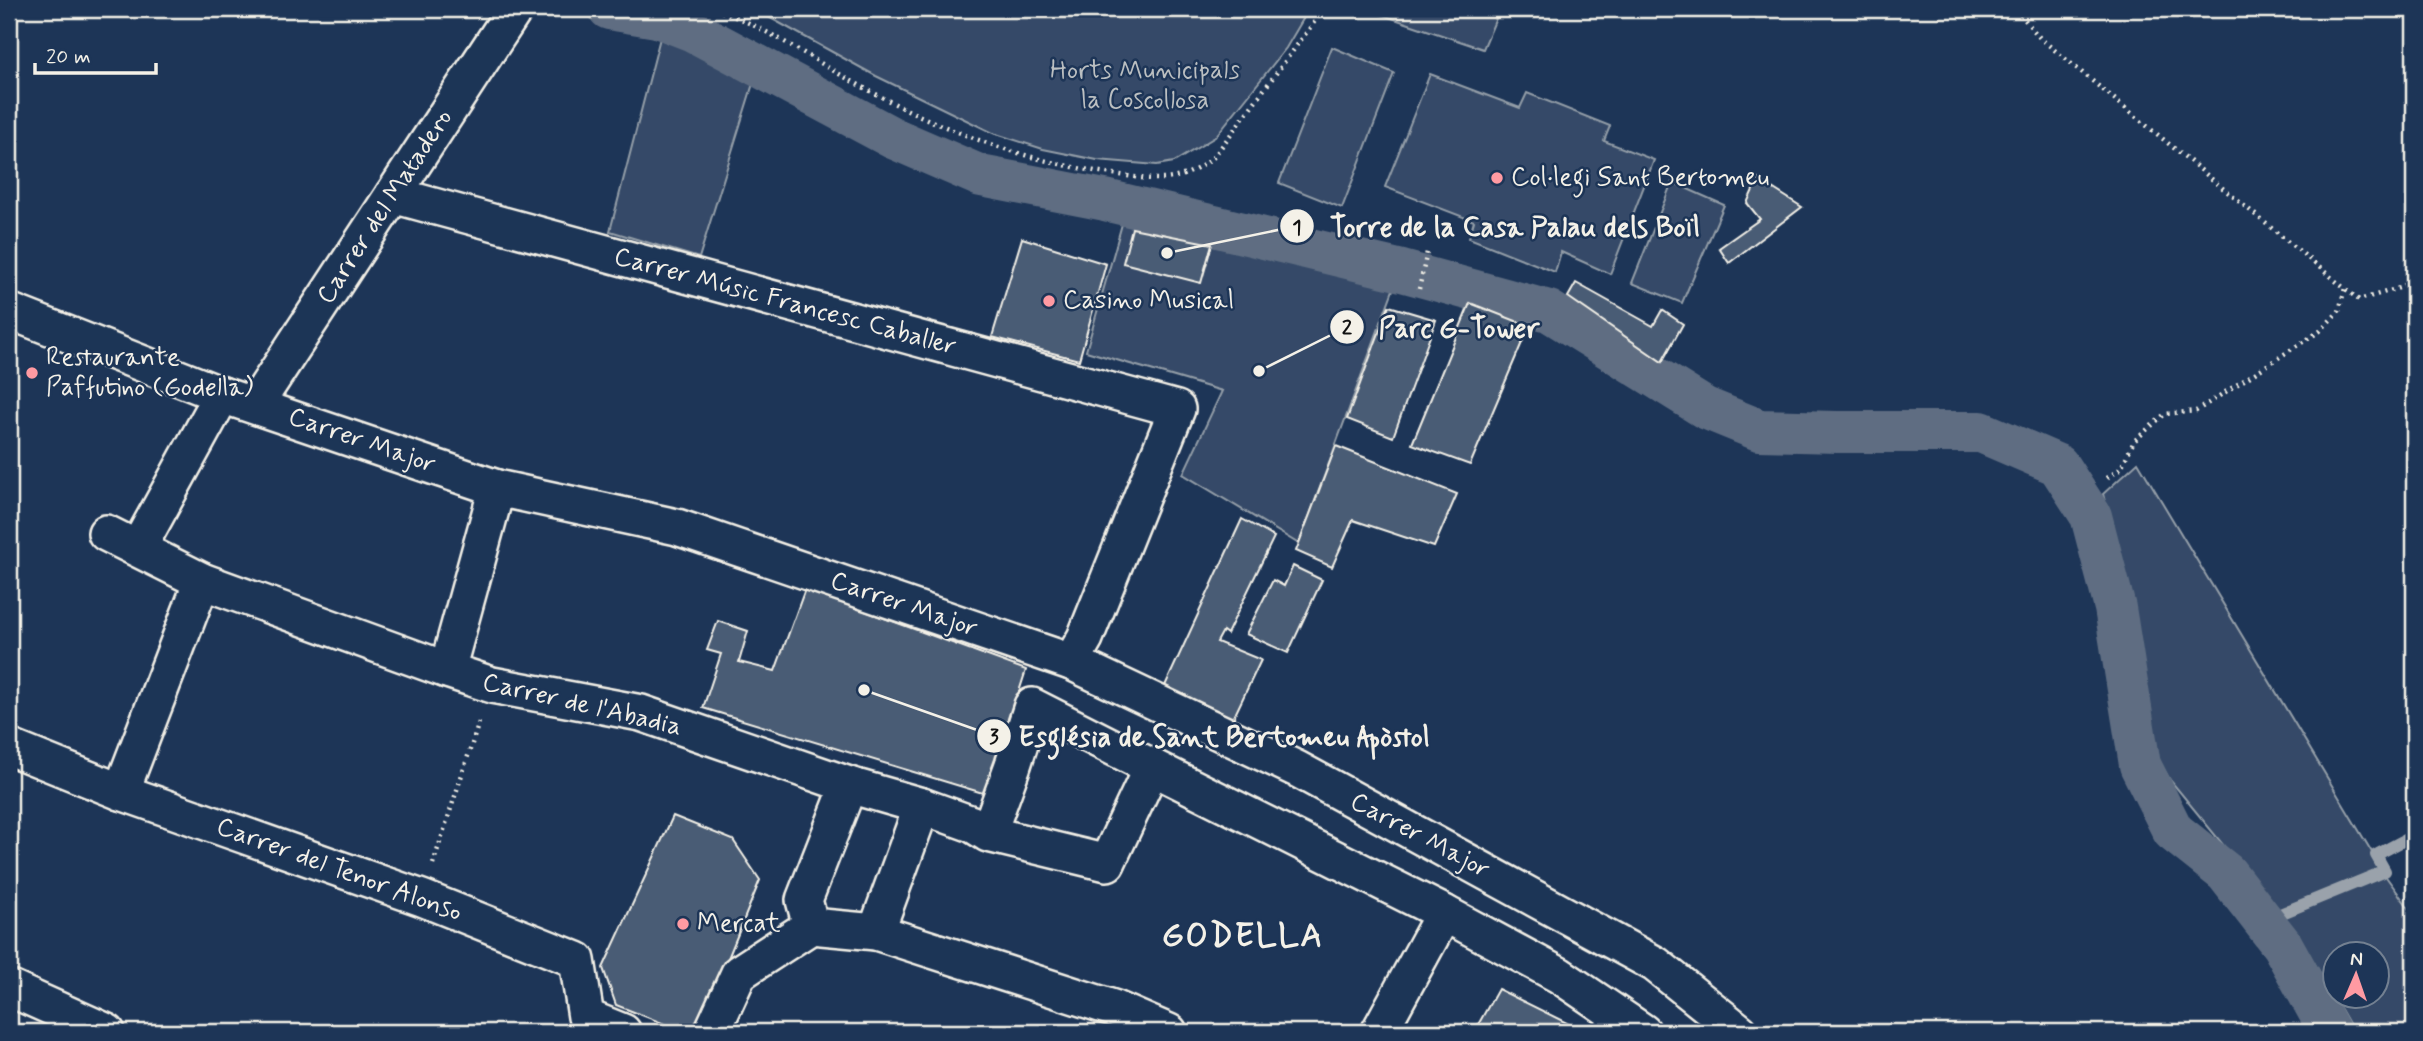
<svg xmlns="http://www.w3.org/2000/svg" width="2423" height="1041" font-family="Mynerve,sans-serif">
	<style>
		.green { fill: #354a67; stroke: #949ea8; stroke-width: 2; fill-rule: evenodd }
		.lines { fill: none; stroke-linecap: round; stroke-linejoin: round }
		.stream { stroke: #9aa2ab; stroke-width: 12 }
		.canal { stroke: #5e6d82; stroke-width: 42 }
		.building { fill: #485b74; stroke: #f4f1e8; stroke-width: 2 }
		.street-casing { stroke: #f4f1e8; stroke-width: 40 }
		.path { stroke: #f4f1e8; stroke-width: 4.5; stroke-dasharray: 2 5; stroke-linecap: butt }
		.street { stroke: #1d3557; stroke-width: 35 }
		.poi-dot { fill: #ff9aa2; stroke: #1d3557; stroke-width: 2.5 }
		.labels { text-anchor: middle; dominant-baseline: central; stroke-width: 5; stroke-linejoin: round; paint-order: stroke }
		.park-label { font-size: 26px; fill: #bbbfc1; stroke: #1d3557 }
		.poi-label { font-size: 26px; fill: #f4f1e8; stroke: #1d3557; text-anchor: start }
		.street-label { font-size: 26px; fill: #f4f1e8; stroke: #1d3557 }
		.district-label { font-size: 33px; font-weight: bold; letter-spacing: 2px; fill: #f4f1e8; stroke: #1d3557 }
		.leader { fill: none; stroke: #f4f1e8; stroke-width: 2.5 }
		.callout-dot { fill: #f4f1e8; stroke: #1d3557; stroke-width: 2.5 }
		.mark-label { font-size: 21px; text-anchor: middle; font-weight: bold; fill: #111 }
		.callout-label { font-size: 28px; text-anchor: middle; font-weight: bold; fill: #f4f1e8; stroke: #1d3557; stroke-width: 5; stroke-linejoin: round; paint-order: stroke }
	</style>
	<rect width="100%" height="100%" fill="#1d3557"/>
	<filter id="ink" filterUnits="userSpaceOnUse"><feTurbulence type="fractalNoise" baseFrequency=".0143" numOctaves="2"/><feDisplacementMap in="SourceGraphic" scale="14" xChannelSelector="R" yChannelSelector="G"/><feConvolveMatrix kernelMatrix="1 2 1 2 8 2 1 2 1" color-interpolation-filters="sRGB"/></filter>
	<g filter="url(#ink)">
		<g class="green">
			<path d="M754,9H1309L1286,48L1215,137L1174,162L1157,165L1097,160L1043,149L993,133L876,76Z"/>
			<path d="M1365,9H1500L1483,49Z"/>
			<path d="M662,30L755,77L699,258L610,231Z"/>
			<path d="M1332,47L1394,73L1342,208L1279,183Z"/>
			<path d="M1430,74L1520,108L1527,93L1610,126L1604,141L1654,160L1610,274L1561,252L1555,272L1469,238L1474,221L1385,187Z"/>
			<path d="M1672,182L1724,205L1682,303L1632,283Z"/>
			<path d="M1122,224L1397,279L1299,544L1183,474L1222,391L1086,351Z"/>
			<path d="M2138,462L2382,869L2278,912L2170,780L2151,746L2140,698L2137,637L2128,591L2103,494Z"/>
			<path d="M2384,874L2414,915V1032H2356L2351,1027L2307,950L2283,916ZM2336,954H2378V996H2336Z"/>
		</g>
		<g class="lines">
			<path class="stream" d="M2263,921L2385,871L2376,855L2414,835"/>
			<path class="canal" d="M609,9L657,17L693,31L893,138L981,176L1105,200L1402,271L1549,311L1705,408L1759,430L1837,432H1981L2058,465L2091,516L2115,608L2140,765L2173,831L2226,873L2282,945L2330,1032"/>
		</g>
		<g class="building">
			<path d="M1758,179L1802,207L1729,263L1719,248L1760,219L1747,203Z"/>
			<path d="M1132,228L1212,244L1201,283L1123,263Z"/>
			<path d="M1022,238L1106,264L1079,360L992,337Z"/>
			<path d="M1576,283L1653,326L1662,310L1683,324L1662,362L1568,297Z"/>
			<path d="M1470,303L1529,326L1470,465L1412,444Z"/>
			<path d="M1389,306L1436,320L1393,437L1347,419Z"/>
			<path d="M1336,446L1457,494L1434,547L1353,520L1332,567L1296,551Z"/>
			<path d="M1242,519L1274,537L1227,634L1223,631L1217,642L1261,660L1232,721L1164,688Z"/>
			<path d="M1293,566L1322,580L1288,653L1246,634L1273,580L1284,586Z"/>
			<path d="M805,589L1026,670L986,794L703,708L721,654L707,650L718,621L748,631L739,662L775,671Z"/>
			<path d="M673,816L733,840L760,880L698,1032H685L616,1005L603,968Z"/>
			<path d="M1498,989L1581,1030L1580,1032H1474Z"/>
		</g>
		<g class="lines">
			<g class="street-casing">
				<g id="street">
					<path d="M393,195L1177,409L1085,638L1071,662"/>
					<path d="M9,311L222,395L497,488L677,527L1071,662L1297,769L1655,964L1740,1032"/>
					<path d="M255,405L515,9"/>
					<path d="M106,533L202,581L447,670L492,685L641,713L849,785L922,806L972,824L988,834L1107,863L1152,767L1032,706L1013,765L988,834"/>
					<path d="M138,548L222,395"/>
					<path d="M447,670L497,488"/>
					<path d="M9,747L121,792L422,898L577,960L586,1017L623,1032"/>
					<path d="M1152,767L1444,913L1559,975L1643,1032"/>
					<path d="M121,792L202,581"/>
					<path d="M811,926L876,932L1116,1009L1169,1032"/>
					<path d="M811,926L804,900L849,785"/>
					<path d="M876,932L922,806"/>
					<path d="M9,988L107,1032"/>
					<path d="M712,1032L739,973L811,926"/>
					<path d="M1379,1032L1444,913"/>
				</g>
			</g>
			<g class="path">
				<path d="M715,9C767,27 812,60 861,86C937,128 1020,160 1107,173C1152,179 1174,188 1213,158L1324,9"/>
				<path d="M2016,9L2040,38L2359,300L2399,288L2414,279"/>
				<path d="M1419,289L1427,252"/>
				<path d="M2107,478L2121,468L2134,441L2165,414L2196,411L2320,331L2339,311L2345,288"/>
				<path d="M433,864L480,719"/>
			</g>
			<use href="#street" class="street"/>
		</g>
	</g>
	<g class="poi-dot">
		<circle cx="1497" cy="178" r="7"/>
		<circle cx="1049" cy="301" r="7"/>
		<circle cx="32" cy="373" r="7"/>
		<circle cx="683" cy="924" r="7"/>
	</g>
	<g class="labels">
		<g class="park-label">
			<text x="1145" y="71">Horts Municipals<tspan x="1145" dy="30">la Coscollosa</tspan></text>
		</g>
		<g class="poi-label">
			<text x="1511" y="178">Col·legi Sant Bertomeu</text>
			<text x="1063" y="301">Casino Musical</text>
			<text x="46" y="358">Restaurante<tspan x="46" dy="30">Paffutino (Godella)</tspan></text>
			<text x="697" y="924">Mercat</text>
		</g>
		<g class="street-label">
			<text transform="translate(385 207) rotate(-57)">Carrer del Matadero</text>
			<text transform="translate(785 302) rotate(15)">Carrer Músic Francesc Caballer</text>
			<text transform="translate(362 441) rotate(19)">Carrer Major</text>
			<text transform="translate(904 605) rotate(19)">Carrer Major</text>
			<text transform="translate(582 705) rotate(13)">Carrer de l'Abadia</text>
			<text transform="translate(1420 836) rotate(28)">Carrer Major</text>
			<text transform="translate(339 870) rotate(20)">Carrer del Tenor Alonso</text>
		</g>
		<g class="district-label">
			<text x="1243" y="937">GODELLA</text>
		</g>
	</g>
	<path class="leader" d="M1167 253L1297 226M1259 371L1347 327M864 690L994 736"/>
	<g class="callout-dot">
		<circle cx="1167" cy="253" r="7"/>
		<circle cx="1259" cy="371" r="7"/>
		<circle cx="864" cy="690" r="7"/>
		<circle cx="1297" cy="226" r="18"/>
		<circle cx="1347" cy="327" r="18"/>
		<circle cx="994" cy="736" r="18"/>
	</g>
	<g class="mark-label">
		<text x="1297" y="234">1</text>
		<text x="1347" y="334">2</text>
		<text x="994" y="743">3</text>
	</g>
	<g class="callout-label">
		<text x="1515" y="236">Torre de la Casa Palau dels Boïl</text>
		<text x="1459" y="337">Parc G-Tower</text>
		<text x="1224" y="746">Església de Sant Bertomeu Apòstol</text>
	</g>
	<rect width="2423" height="1041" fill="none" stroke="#1d3557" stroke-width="35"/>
	<rect x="18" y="18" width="2388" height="1006" fill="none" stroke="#f4f1e8" stroke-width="2.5" filter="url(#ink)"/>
	<g transform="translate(2356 975) rotate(2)"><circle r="33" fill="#1d3557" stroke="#738091" stroke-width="2"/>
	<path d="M0-5L12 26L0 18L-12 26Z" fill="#ff9aa2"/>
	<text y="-10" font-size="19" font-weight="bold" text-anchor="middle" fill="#f4f1e8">N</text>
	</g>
	<path d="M35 63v10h121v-10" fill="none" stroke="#f4f1e8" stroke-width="3.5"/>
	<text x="46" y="63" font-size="21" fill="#f4f1e8" stroke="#1d3557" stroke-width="5" paint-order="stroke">20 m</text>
</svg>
